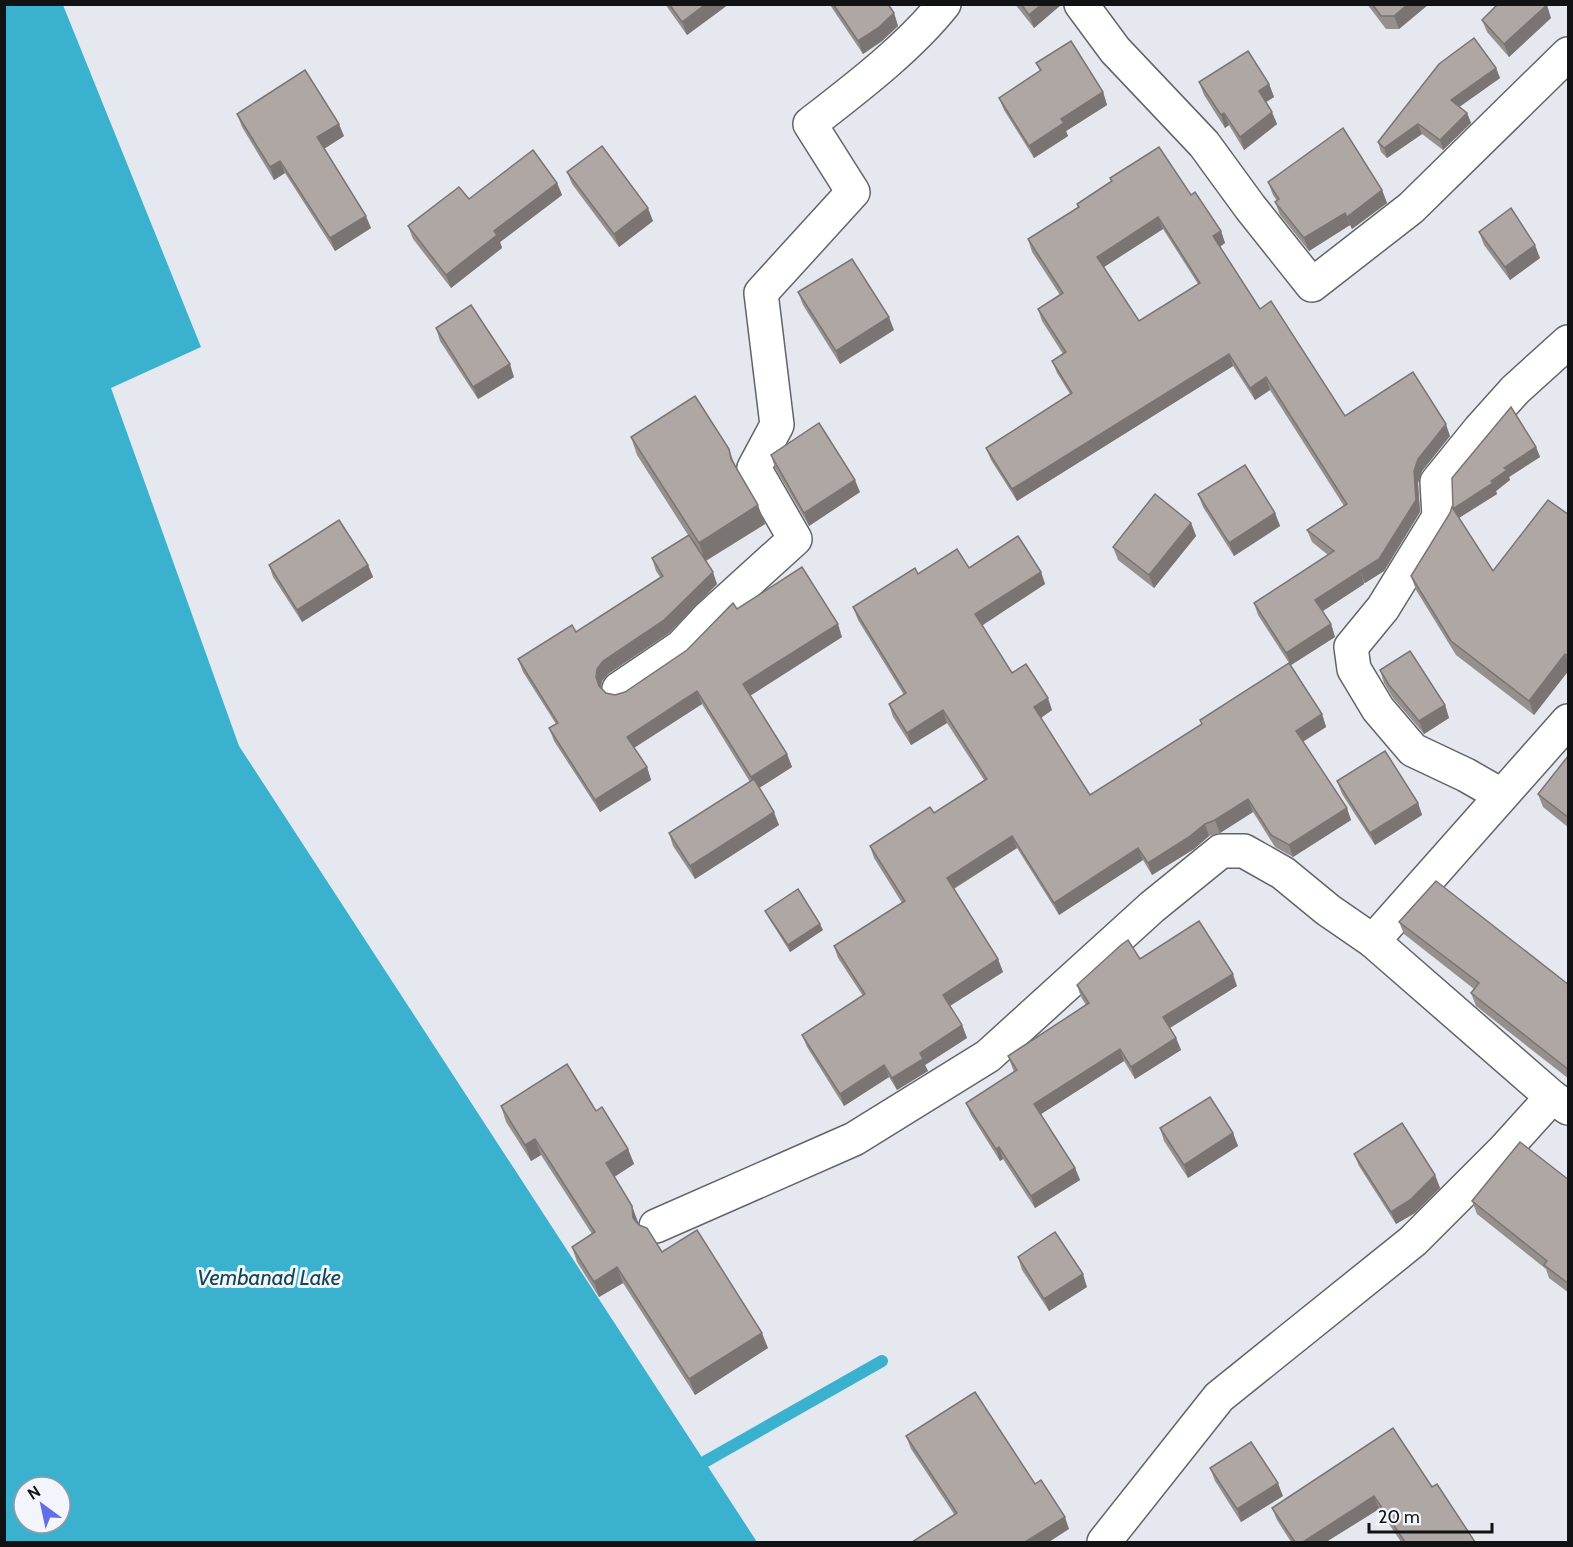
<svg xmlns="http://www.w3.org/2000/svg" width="1573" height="1547" font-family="Cabin,sans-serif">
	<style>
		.water { fill: #39b1cf; fill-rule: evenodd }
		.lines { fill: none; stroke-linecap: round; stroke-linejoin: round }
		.stream { stroke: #39b1cf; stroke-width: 12 }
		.street-casing { stroke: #61646a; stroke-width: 36 }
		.secondary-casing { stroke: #61646a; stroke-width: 36 }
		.street { stroke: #fff; stroke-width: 33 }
		.secondary { stroke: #fff; stroke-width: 33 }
		.wall { fill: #96908d; fill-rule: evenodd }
		.shaded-wall { fill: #7a7573 }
		.building { fill: #afa7a4; stroke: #7a7573; stroke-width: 1.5; fill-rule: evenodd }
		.labels { text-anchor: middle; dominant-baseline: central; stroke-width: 6; stroke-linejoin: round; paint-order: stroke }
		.water-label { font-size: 22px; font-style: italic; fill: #134652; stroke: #f2f6fc }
	</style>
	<rect width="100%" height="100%" fill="#e5e8ef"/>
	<path class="water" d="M63,5L201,347L111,388L239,746L757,1542H5L4,5ZM24,1487H60V1523H24Z"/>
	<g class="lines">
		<path class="stream" d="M692,1469L882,1361"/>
		<g class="street-casing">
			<g id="street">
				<path d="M1081,4L1115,50L1204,144L1250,207L1312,285L1411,208L1568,54"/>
				<path d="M619,689L681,647L708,618L795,539L754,468L777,425L761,293L853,192L810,124C855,89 908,49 944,4"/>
				<path d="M1501,795L1466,775L1413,750L1378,709L1354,669L1351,647L1383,608L1439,517L1437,482L1480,429L1515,390L1568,342"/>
				<path d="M1373,941L1552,1097"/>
				<path d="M656,1226L854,1139L988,1056L1152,907L1221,851H1244L1283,873L1328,910L1373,941L1568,721"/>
			</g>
		</g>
		<g class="secondary-casing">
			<path id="secondary" d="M1104,1542L1219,1397L1413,1241L1503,1151L1552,1097L1568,1108"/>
		</g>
		<use href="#street" class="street"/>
		<use href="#secondary" class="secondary"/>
	</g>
	<g class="wall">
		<path d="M665,4H729L687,35Z"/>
		<path d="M830,4H888L894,13L898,26L882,41L863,54L832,8Z"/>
		<path d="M1015,4H1062L1034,28Z"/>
		<path d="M1367,4H1429L1399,29H1386Z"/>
		<path d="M1551,18L1509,57L1487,32L1482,20Z"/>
		<path d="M1036,63L1103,92L1107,105L1066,131L1068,136L1034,158L1004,110L999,98L1040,71Z"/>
		<path d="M1496,68L1500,78L1459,107L1467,113L1471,123L1443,150L1422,134L1387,158L1381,152L1378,142Z"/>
		<path d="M1199,82L1269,84L1274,97L1266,102L1277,124L1244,150L1229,125L1225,128L1204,95Z"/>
		<path d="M237,114L344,136L324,149L371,228L335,251L285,173L274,180L242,127Z"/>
		<path d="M567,172L653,221L619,247L572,184Z"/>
		<path d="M1110,178L1191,195L1221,231L1225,243L1220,247L1260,309L1345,416L1450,436L1422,471L1418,483L1420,512L1384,571L1365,583H1364V584L1322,611L1331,624L1335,637L1291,665L1322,714L1326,727L1303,741L1351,820L1293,857L1275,847L1253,812L1220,833L1209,836L1194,849L1152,875L1143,860L1059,915L1017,848L954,889L998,959L1003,972L950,1006L962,1025L967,1038L925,1065L928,1071L897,1090L889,1077L844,1106L807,1047L802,1035L863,996L838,958L834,946L902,903L874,858L870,846L934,813L984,780L947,723L911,745L893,717L889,704L904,695L858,620L853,607L918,574L969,568L1041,572L1045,584L982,625L1012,673L1052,710L1041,718L1090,795L1202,724L1200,720L1289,663L1258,615L1254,603L1328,555L1312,542L1307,530L1344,506L1270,390L1255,400L1233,366L1017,501L991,460L986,448L1070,394L1057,373L1052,361L1063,354L1042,321L1038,309L1060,295L1032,252L1028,239L1078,208L1077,204L1112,182ZM1163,229L1198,284L1139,321L1103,267Z"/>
		<path d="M1268,182L1382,190L1387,203L1352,229L1350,225L1309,251L1280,215L1275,202L1277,201L1273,195Z"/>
		<path d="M557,183L562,195L500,242L502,248L451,288L413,239L408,226L469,199Z"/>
		<path d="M1479,232L1540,258L1510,280L1484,245Z"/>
		<path d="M798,292L894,330L840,364L803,305Z"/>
		<path d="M436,328L514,377L478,399L440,341Z"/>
		<path d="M631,437L729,449L735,465L765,524L706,561L717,584L669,633L608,674L602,681L601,688L606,693L615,695L625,692L687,650L737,609L842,637L750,696L787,754L792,767L759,788L779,825L695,879L673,846L669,833L750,782L702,704L634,748L647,767L651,780L600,812L554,741L549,728L556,724L523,672L518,659L576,632L660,577L656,571L652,558L688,535L637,455Z"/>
		<path d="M1536,447L1540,457L1509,477L1510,480L1496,491L1497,494L1459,518L1493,571L1569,515V670L1534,715L1456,655L1416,590L1411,576L1454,510Z"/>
		<path d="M771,455L860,492L809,526L775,468Z"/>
		<path d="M1198,494L1275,513L1280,526L1234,556L1203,507Z"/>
		<path d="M1191,523L1196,536L1154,588L1118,560L1113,547Z"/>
		<path d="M269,565H368L373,577L302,622L273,577Z"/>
		<path d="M1380,670L1445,705L1449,718L1424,734L1393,698L1384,683Z"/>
		<path d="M1569,755V828L1543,807L1538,794Z"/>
		<path d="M1337,781L1418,803L1422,815L1375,845L1342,794Z"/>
		<path d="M765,911L823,930L790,952L768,917Z"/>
		<path d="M1399,922L1569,985V1079L1476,1006L1471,993L1474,989L1404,934Z"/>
		<path d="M1140,959L1237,986L1170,1028L1176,1038L1181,1050L1135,1079L1124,1061L1041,1114L1075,1168L1080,1180L1035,1208L1003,1159L1000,1161L971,1115L966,1103L1014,1072L1008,1056L1086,1005L1081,997L1077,985Z"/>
		<path d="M501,1106L596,1111L628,1149L634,1164L614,1177L632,1206L638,1225L662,1252L768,1348L695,1395L623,1283L599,1297L577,1262L572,1247L592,1234L541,1155L531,1161L506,1122Z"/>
		<path d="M1160,1128L1233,1133L1238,1146L1188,1178L1164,1141Z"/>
		<path d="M1354,1154L1435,1175L1440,1188L1415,1213L1396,1224L1359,1166Z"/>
		<path d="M1569,1180V1293L1549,1278L1546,1269L1477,1214L1472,1201Z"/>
		<path d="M1018,1257L1087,1287L1049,1311L1022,1270Z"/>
		<path d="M906,1436L1035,1484L1069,1529L954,1514L911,1449Z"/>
		<path d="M1210,1468L1283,1496L1241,1522L1215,1481Z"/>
		<path d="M1432,1487L1475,1542H1401L1379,1509L1326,1542H1291L1277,1520L1272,1508Z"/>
	</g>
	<g class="shaded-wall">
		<path d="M706,4H729L687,35L682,22Z"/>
		<path d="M1042,4H1062L1034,28L1029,15Z"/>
		<path d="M1408,4H1429L1399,29L1394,16Z"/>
		<path d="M1547,5L1551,18L1509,57L1504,44Z"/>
		<path d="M894,13L898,26L882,41L863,54L858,41Z"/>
		<path d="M1496,68L1500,78L1455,110L1451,100Z"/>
		<path d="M1269,84L1274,97L1263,104L1259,91Z"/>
		<path d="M1103,92L1107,105L1066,131L1068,136L1034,158L1029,146L1061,119Z"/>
		<path d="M1272,112L1277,124L1244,150L1240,137Z"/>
		<path d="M1224,113L1229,125L1225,128L1221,115Z"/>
		<path d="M1467,113L1471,123L1443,150L1440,140Z"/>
		<path d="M339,124L344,136L322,150L317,137Z"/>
		<path d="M1418,124L1422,134L1387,158L1384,148Z"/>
		<path d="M280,161L285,173L274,180L270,167Z"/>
		<path d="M557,183L562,195L500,242L502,248L451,288L446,275L494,231Z"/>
		<path d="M1382,190L1387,203L1352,229L1347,217Z"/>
		<path d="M648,208L653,221L619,247L614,234Z"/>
		<path d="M1345,213L1350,225L1309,251L1304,238Z"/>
		<path d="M366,216L371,228L335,251L330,238Z"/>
		<path d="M1158,217L1163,229L1101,269L1097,257Z"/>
		<path d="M1221,231L1225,243L1217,248L1213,236Z"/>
		<path d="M1535,245L1540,258L1510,280L1505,267Z"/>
		<path d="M889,317L894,330L840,364L836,351Z"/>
		<path d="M1229,354L1233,366L1017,501L1012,489Z"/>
		<path d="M510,364L514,377L478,399L473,387Z"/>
		<path d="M1266,377L1270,390L1255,400L1250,388Z"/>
		<path d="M1446,424L1450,436L1422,471L1418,483L1420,512L1384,571L1365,583L1360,571L1414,471L1418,459Z"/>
		<path d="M1536,447L1540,457L1509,477L1510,480L1496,491L1497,494L1457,519L1453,509L1491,481L1504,468Z"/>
		<path d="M855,480L860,492L809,526L804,513Z"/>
		<path d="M758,505L765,524L705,561L699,543Z"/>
		<path d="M1275,513L1280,526L1234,556L1229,543Z"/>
		<path d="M1191,523L1196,536L1154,588L1149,575Z"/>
		<path d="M368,565L373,577L302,622L297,610Z"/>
		<path d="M1360,571L1364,584L1320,613L1315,600Z"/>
		<path d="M713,572L717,584L669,633L608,674L602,681L600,690L596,677L597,669L603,661Z"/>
		<path d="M1041,572L1045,584L980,627L975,614Z"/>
		<path d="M838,624L842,637L748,697L743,684Z"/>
		<path d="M1331,624L1335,637L1291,665L1286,653Z"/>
		<path d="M1565,654L1569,663V670L1534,715L1529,701Z"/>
		<path d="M697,691L702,704L632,749L627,737Z"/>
		<path d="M1048,698L1052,710L1039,719L1034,707Z"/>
		<path d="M1445,705L1449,718L1424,734L1419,721Z"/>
		<path d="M943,710L947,723L911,745L907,733Z"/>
		<path d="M1322,714L1326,727L1301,743L1296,731Z"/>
		<path d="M787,754L792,767L756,790L751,777Z"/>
		<path d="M647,767L651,780L600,812L595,800Z"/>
		<path d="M1248,799L1253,812L1220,833L1215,820Z"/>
		<path d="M1418,803L1422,815L1375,845L1370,833Z"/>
		<path d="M1347,808L1351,820L1293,857L1289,845Z"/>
		<path d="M774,812L779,825L695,879L690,866Z"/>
		<path d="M1205,824L1209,836L1194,849L1152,875L1148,863Z"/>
		<path d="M1012,836L1017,848L951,890L947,878Z"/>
		<path d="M1138,848L1143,860L1059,915L1054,903Z"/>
		<path d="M820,924L823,930L790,952L788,945Z"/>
		<path d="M998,959L1003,972L948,1007L943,995Z"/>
		<path d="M1233,974L1237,986L1168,1029L1163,1017Z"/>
		<path d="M962,1025L967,1038L925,1065L928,1071L897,1090L892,1078L920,1053Z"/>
		<path d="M1176,1038L1181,1050L1135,1079L1131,1067Z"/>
		<path d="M1120,1049L1124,1061L1038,1116L1034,1104Z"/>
		<path d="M884,1065L889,1077L844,1106L840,1094Z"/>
		<path d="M1233,1133L1238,1146L1188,1178L1184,1165Z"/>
		<path d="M535,1139L541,1155L531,1161L525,1145Z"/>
		<path d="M999,1147L1003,1159L1000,1161L996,1149Z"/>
		<path d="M628,1149L634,1164L611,1179L606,1163Z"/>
		<path d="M1075,1168L1080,1180L1035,1208L1031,1196Z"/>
		<path d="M1435,1175L1440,1188L1415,1213L1396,1224L1391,1212Z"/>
		<path d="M632,1206L638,1222L639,1234L633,1218Z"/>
		<path d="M617,1267L623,1283L599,1297L594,1282Z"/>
		<path d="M1083,1274L1087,1287L1049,1311L1044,1299Z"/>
		<path d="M762,1333L768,1348L695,1395L689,1379Z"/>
		<path d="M1278,1483L1283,1496L1241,1522L1237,1509Z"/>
		<path d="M1374,1496L1379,1509L1326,1542H1303Z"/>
		<path d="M1065,1517L1069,1529L1049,1542H1025Z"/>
	</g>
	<g class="building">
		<path d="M669,4H706L682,22Z"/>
		<path d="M833,4H888L894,13L878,28L858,41Z"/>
		<path d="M1021,4H1042L1029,15Z"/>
		<path d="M1372,4H1408L1394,16H1381Z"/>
		<path d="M1498,4H1546L1547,5L1504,44L1482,20Z"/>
		<path d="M1474,38L1496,68L1451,100L1467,113L1440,140L1418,124L1384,148L1378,142L1439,64Z"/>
		<path d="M1071,41L1103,92L1061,119L1064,123L1029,146L999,98L1041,70L1036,63Z"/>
		<path d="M1248,51L1269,84L1259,91L1272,112L1240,137L1224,113L1221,115L1199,82Z"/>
		<path d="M305,70L339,124L317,137L366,216L330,238L280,161L270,167L237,114Z"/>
		<path d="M1343,128L1382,190L1347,217L1345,213L1304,238L1275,202L1279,199L1268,182Z"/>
		<path d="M602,146L648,208L614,234L567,172Z"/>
		<path d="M1159,147L1191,195L1195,192L1221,231L1213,236L1260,309L1271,301L1345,416L1413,372L1446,424L1418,459L1414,471L1416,500L1379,559L1360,571L1359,570L1360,571L1315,600L1331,624L1286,653L1254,603L1334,551L1307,530L1347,504L1266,377L1250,388L1229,354L1012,489L986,448L1072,393L1052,361L1066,352L1038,309L1063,293L1028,239L1079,207L1077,204L1112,181L1110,178ZM1158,217L1200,283L1139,321L1097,257Z"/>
		<path d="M533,150L557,183L494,231L497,235L446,275L408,226L459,187L469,199Z"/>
		<path d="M1511,208L1535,245L1505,267L1479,232Z"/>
		<path d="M852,259L889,317L836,351L798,292Z"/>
		<path d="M471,305L510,364L473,387L436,328Z"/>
		<path d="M695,396L729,449L731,459L758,505L699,543L631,437Z"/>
		<path d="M1511,407L1536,447L1504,468L1507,470L1491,481L1493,483L1453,509L1452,478Z"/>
		<path d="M819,423L855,480L804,513L771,455Z"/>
		<path d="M1245,465L1275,513L1229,543L1198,494Z"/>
		<path d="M1155,494L1191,523L1149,575L1113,547Z"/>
		<path d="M1548,500L1569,515V657L1565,654L1529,701L1451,641L1411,576L1450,513L1452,507L1493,571Z"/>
		<path d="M339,520L368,565L297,610L269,565Z"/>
		<path d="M689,535L713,572L664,620L603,661L597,669L596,677L599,686L606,693L615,695L625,692L687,650L733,603L737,609L802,567L838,624L743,684L787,754L751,777L697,691L627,737L647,767L595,800L549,728L558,723L518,659L572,625L576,632L663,576L652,558Z"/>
		<path d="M1018,536L1041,572L975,614L1012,673L1026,664L1048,698L1034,707L1090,795L1202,724L1200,720L1289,663L1322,714L1296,731L1347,808L1289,845L1271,835L1248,799L1215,820L1205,824L1189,837L1148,863L1138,848L1054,903L1012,836L947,878L998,959L943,995L962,1025L920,1053L923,1059L892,1078L884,1065L840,1094L802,1035L865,994L834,946L905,901L870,846L930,807L934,813L987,779L943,710L907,733L889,704L906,693L853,607L915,568L918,574L957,549L969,568Z"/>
		<path d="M1410,651L1445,705L1419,721L1389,685L1380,670Z"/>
		<path d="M1385,751L1418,803L1370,833L1337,781Z"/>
		<path d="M1569,755V818L1538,794Z"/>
		<path d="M754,779L774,812L690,866L669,833Z"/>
		<path d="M1436,881L1569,985V1070L1471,993L1479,983L1399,922Z"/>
		<path d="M798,889L820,924L788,945L765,911Z"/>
		<path d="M1199,921L1233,974L1163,1017L1176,1038L1131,1067L1120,1049L1034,1104L1075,1168L1031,1196L999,1147L996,1149L966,1103L1017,1070L1008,1056L1089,1003L1077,985L1121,945L1128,940L1140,959Z"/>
		<path d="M567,1064L596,1111L602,1107L628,1149L606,1163L632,1206L633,1218L639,1225L647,1228L662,1252L697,1230L762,1333L689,1379L617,1267L594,1282L572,1247L595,1232L535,1139L525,1145L501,1106Z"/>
		<path d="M1210,1097L1233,1133L1184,1165L1160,1128Z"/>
		<path d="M1402,1123L1435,1175L1410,1200L1391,1212L1354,1154Z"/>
		<path d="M1520,1142L1569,1180V1284L1544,1265L1547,1261L1472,1201Z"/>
		<path d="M1055,1232L1083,1274L1044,1299L1018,1257Z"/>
		<path d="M975,1392L1035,1484L1041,1480L1065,1517L1025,1542H912L957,1513L906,1436Z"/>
		<path d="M1393,1428L1432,1487L1437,1484L1475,1542H1405L1374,1496L1303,1542H1295L1272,1508Z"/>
		<path d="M1251,1442L1278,1483L1237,1509L1210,1468Z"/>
	</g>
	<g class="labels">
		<g class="water-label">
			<text x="269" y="1277">Vembanad Lake</text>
		</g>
	</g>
	<rect width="1573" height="1547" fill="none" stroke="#101214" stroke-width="12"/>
	<g transform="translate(42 1505) rotate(327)"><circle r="28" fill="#f2f6fc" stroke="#989b9f" stroke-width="1.5"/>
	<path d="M0-4.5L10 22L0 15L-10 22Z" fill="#616ee6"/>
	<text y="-9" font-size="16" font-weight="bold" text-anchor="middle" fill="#101214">N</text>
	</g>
	<path d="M1369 1523v9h123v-9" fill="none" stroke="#101214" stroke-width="3"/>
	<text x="1378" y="1523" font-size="18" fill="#101214" stroke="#f2f6fc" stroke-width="4.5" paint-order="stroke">20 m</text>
</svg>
